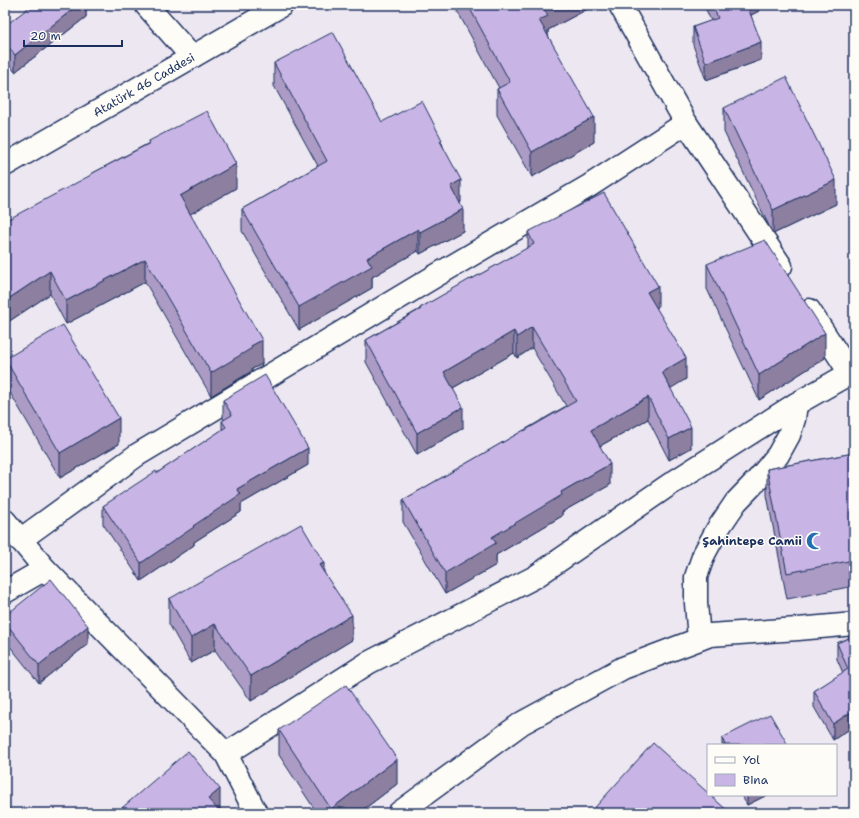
<svg xmlns="http://www.w3.org/2000/svg" width="859" height="818" font-family="'Shantell Sans',sans-serif">
	<style>
		.lines { fill: none; stroke-linecap: round; stroke-linejoin: round }
		.minor-casing { stroke: #1b2f5e; stroke-width: 25 }
		.minor { stroke: #fdfcf7; stroke-width: 22 }
		.wall { fill: #ac9cc5; stroke: #1b2f5e }
		.shaded-wall { fill: #8c7fa0; stroke: #1b2f5e }
		.building { fill: #c8b5e5; stroke: #1b2f5e }
		.labels { text-anchor: middle; dominant-baseline: central; stroke-width: 3; stroke-linejoin: round; paint-order: stroke }
		.street-label { font-size: 12px; fill: #1b2f5e; stroke: #fdfcf7 }
		.poi-label { font-size: 12px; font-weight: bold; fill: #1b2f5e; stroke: #fdfcf7; text-anchor: end }
	</style>
	<rect width="100%" height="100%" fill="#ede7f2"/>
	<filter id="ink" filterUnits="userSpaceOnUse"><feTurbulence type="fractalNoise" baseFrequency=".025" numOctaves="2"/><feDisplacementMap in="SourceGraphic" scale="8" xChannelSelector="R" yChannelSelector="G"/><feConvolveMatrix kernelMatrix="1 2 1 2 8 2 1 2 1" color-interpolation-filters="sRGB"/></filter>
	<g filter="url(#ink)">
		<g class="lines">
			<g class="minor-casing">
				<g id="minor">
					<path d="M146,5L192,57"/>
					<path d="M620,5L686,123L781,266"/>
					<path d="M5,165L282,5"/>
					<path d="M809,310L850,373"/>
					<path d="M5,521L45,569L226,754L256,813"/>
					<path d="M20,540L137,455L437,275L589,186L686,123"/>
					<path d="M5,592L45,569"/>
					<path d="M699,639L696,603V577L704,554L717,530L736,502L760,477L778,455L789,435L794,419L796,404"/>
					<path d="M226,754L368,663L535,577L669,485L796,404L854,371"/>
					<path d="M399,813L522,723L623,668L710,635L798,629L854,624"/>
				</g>
			</g>
			<use href="#minor" class="minor"/>
		</g>
		<g class="wall">
			<path d="M86,5V17L15,72L5,60V26Z"/>
			<path d="M454,5H595L548,30V35L594,142L532,177L497,115V89L499,88Z"/>
			<path d="M704,5H759V11L751,15L761,60L706,80L693,45V27L711,21Z"/>
			<path d="M274,63L382,122L442,143L461,202L460,203L463,231L420,254L418,251L372,277V288L299,330L242,231V209L318,166L274,86Z"/>
			<path d="M724,108L836,204L773,234L769,226L724,132Z"/>
			<path d="M149,141L236,188L190,214L262,364L252,369V371L211,396L145,282L66,324L50,294L5,324L91,174L149,143Z"/>
			<path d="M528,232L658,307L656,308L686,379L670,388L691,448L669,460L648,419L600,446L610,485L562,512V516L496,555V565L445,594L403,522V500L566,406L532,348L517,358L514,353L453,388L463,428L417,455L366,362V340L420,309V308L470,280L528,248Z"/>
			<path d="M707,264L825,358L759,400L707,289Z"/>
			<path d="M5,359L119,444L60,478L5,384Z"/>
			<path d="M223,400L308,465L241,504V512L194,542V545L141,581L103,524V506L157,473L222,430V421L224,420L223,418Z"/>
			<path d="M854,453V586L787,599L767,495V469Z"/>
			<path d="M324,572L352,640L251,701L215,650L191,663L169,624V599Z"/>
			<path d="M5,616L88,644L39,683L5,640Z"/>
			<path d="M854,636V726L833,740L814,707V691L843,673L837,659V643Z"/>
			<path d="M279,730L397,784L359,813H317L279,755Z"/>
			<path d="M722,738L788,745H722Z"/>
			<path d="M741,795H767L747,805Z"/>
		</g>
		<g class="shaded-wall">
			<path d="M78,5H86V17L15,72V55Z"/>
			<path d="M548,5H595L548,30V41L539,20L543,7Z"/>
			<path d="M745,5H759V11L745,18Z"/>
			<path d="M761,42V60L706,80V63Z"/>
			<path d="M594,117V142L532,177V152Z"/>
			<path d="M236,164V188L180,220V196Z"/>
			<path d="M461,180V202L451,208V186Z"/>
			<path d="M836,180V204L773,234V210Z"/>
			<path d="M463,209V231L420,254V232Z"/>
			<path d="M418,229V251L372,277V288L299,330V307L367,258Z"/>
			<path d="M145,259V282L66,324V301Z"/>
			<path d="M50,271V294L5,324V301Z"/>
			<path d="M658,286V307L647,313V292Z"/>
			<path d="M532,327V348L517,358V337Z"/>
			<path d="M514,331V353L444,393V372Z"/>
			<path d="M825,333V358L759,400V375Z"/>
			<path d="M262,340V364L252,369V371L211,396V373L251,346Z"/>
			<path d="M686,358V379L662,394V372Z"/>
			<path d="M648,397V419L591,451V430Z"/>
			<path d="M463,407V428L417,455V433Z"/>
			<path d="M119,418V444L60,478V453Z"/>
			<path d="M691,427V448L669,460V439Z"/>
			<path d="M308,448V465L241,504V512L194,542V545L141,581V563L193,526L237,489Z"/>
			<path d="M610,464V485L562,512V516L496,555V565L445,594V573L492,537L561,492Z"/>
			<path d="M7,518V543L5,544V519Z"/>
			<path d="M324,563V588L319,565Z"/>
			<path d="M352,615V640L251,701V676Z"/>
			<path d="M215,624V650L191,663V638Z"/>
			<path d="M88,626V644L39,683V665Z"/>
			<path d="M5,692H6V717L5,718Z"/>
			<path d="M854,710V726L833,740V724Z"/>
			<path d="M397,759V784L359,813H331V809Z"/>
			<path d="M220,789V810L217,813L208,799Z"/>
			<path d="M747,795H767L747,805Z"/>
		</g>
		<g class="building">
			<path d="M32,5H78L15,55L5,43V26Z"/>
			<path d="M468,5H548L543,7L548,16L539,20L594,117L532,152L497,89L510,82Z"/>
			<path d="M712,5H747L761,42L706,63L693,27L718,18Z"/>
			<path d="M333,32L382,122L422,101L442,140L440,141L461,180L451,186L463,209L420,232L418,229L367,258L372,266L299,307L242,209L327,161L274,63Z"/>
			<path d="M786,77L836,180L773,210L769,202L724,108Z"/>
			<path d="M207,111L236,164L180,196L262,340L251,346L252,348L211,373L145,259L66,301L50,271L5,301V221L91,175V174L150,143L149,141Z"/>
			<path d="M604,193L658,286L647,292L686,358L662,372L691,427L669,439L648,397L591,430L610,464L561,492L562,495L492,537L496,543L445,573L403,500L524,430V431L576,401L532,327L517,337L514,331L444,372L463,407L417,433L366,340L421,309L420,308L470,279V280L534,244L528,232Z"/>
			<path d="M765,240L825,333L759,375L707,264Z"/>
			<path d="M63,325L119,418L60,453L5,359Z"/>
			<path d="M265,375L308,448L237,489L241,494L193,526L194,527L141,563L103,506L156,471L157,473L226,427L222,421L232,415L223,400Z"/>
			<path d="M854,453V560L787,573L767,469Z"/>
			<path d="M301,524L324,563L319,565L352,615L251,676L215,624L191,638L169,599Z"/>
			<path d="M51,579L88,626L39,665L5,622V616Z"/>
			<path d="M854,636V710L833,724L814,691L848,669L837,643Z"/>
			<path d="M346,685L397,759L331,809L279,730Z"/>
			<path d="M770,714L788,745H725L722,738Z"/>
			<path d="M653,743L708,793V795H710L730,813H590Z"/>
			<path d="M188,751L220,789L208,799L221,813H116Z"/>
			<path d="M9,808L13,813H5V811Z"/>
		</g>
	</g>
	<defs>
		<g id="mosque-bare" transform="scale(1.38)"><path d="M3.5-4.9A6 6 0 1 0 3.5 4.9A5 5 0 1 1 3.5-4.9Z" fill="#1f6fb2" stroke="#fdfcf7" stroke-width="2.5" paint-order="stroke"/></g>
	</defs>
	<g fill-rule="evenodd">
		<use href="#mosque-bare" x="815" y="541"/>
	</g>
	<g class="labels">
		<g class="street-label">
			<text transform="translate(144 85) rotate(-30)">Atatürk 46 Caddesi</text>
		</g>
		<g class="poi-label">
			<text x="802" y="541">Şahintepe Camii</text>
		</g>
	</g>
	<rect width="859" height="818" fill="none" stroke="#fdfcf7" stroke-width="20"/>
	<rect x="10" y="10" width="839" height="798" fill="none" stroke="#1b2f5e" stroke-width="1.5" filter="url(#ink)"/>
	<rect x="707" y="744" width="130" height="52" fill="#fdfcf7" stroke="#a3aaba"/>
	<rect x="715" y="757" width="20" height="6" fill="#fdfcf7" stroke="#a3aaba"/>
	<text x="743" y="764" font-size="12" fill="#1b2f5e">Yol</text>
	<rect x="715" y="774" width="20" height="12" fill="#c8b5e5" stroke="#a3aaba"/>
	<text x="743" y="784" font-size="12" fill="#1b2f5e">Bina</text>
	<path d="M24 40v6h98v-6" fill="none" stroke="#1b2f5e" stroke-width="2"/>
	<text x="30" y="40" font-size="12" fill="#1b2f5e" stroke="#fdfcf7" stroke-width="3" paint-order="stroke">20 m</text>
</svg>
